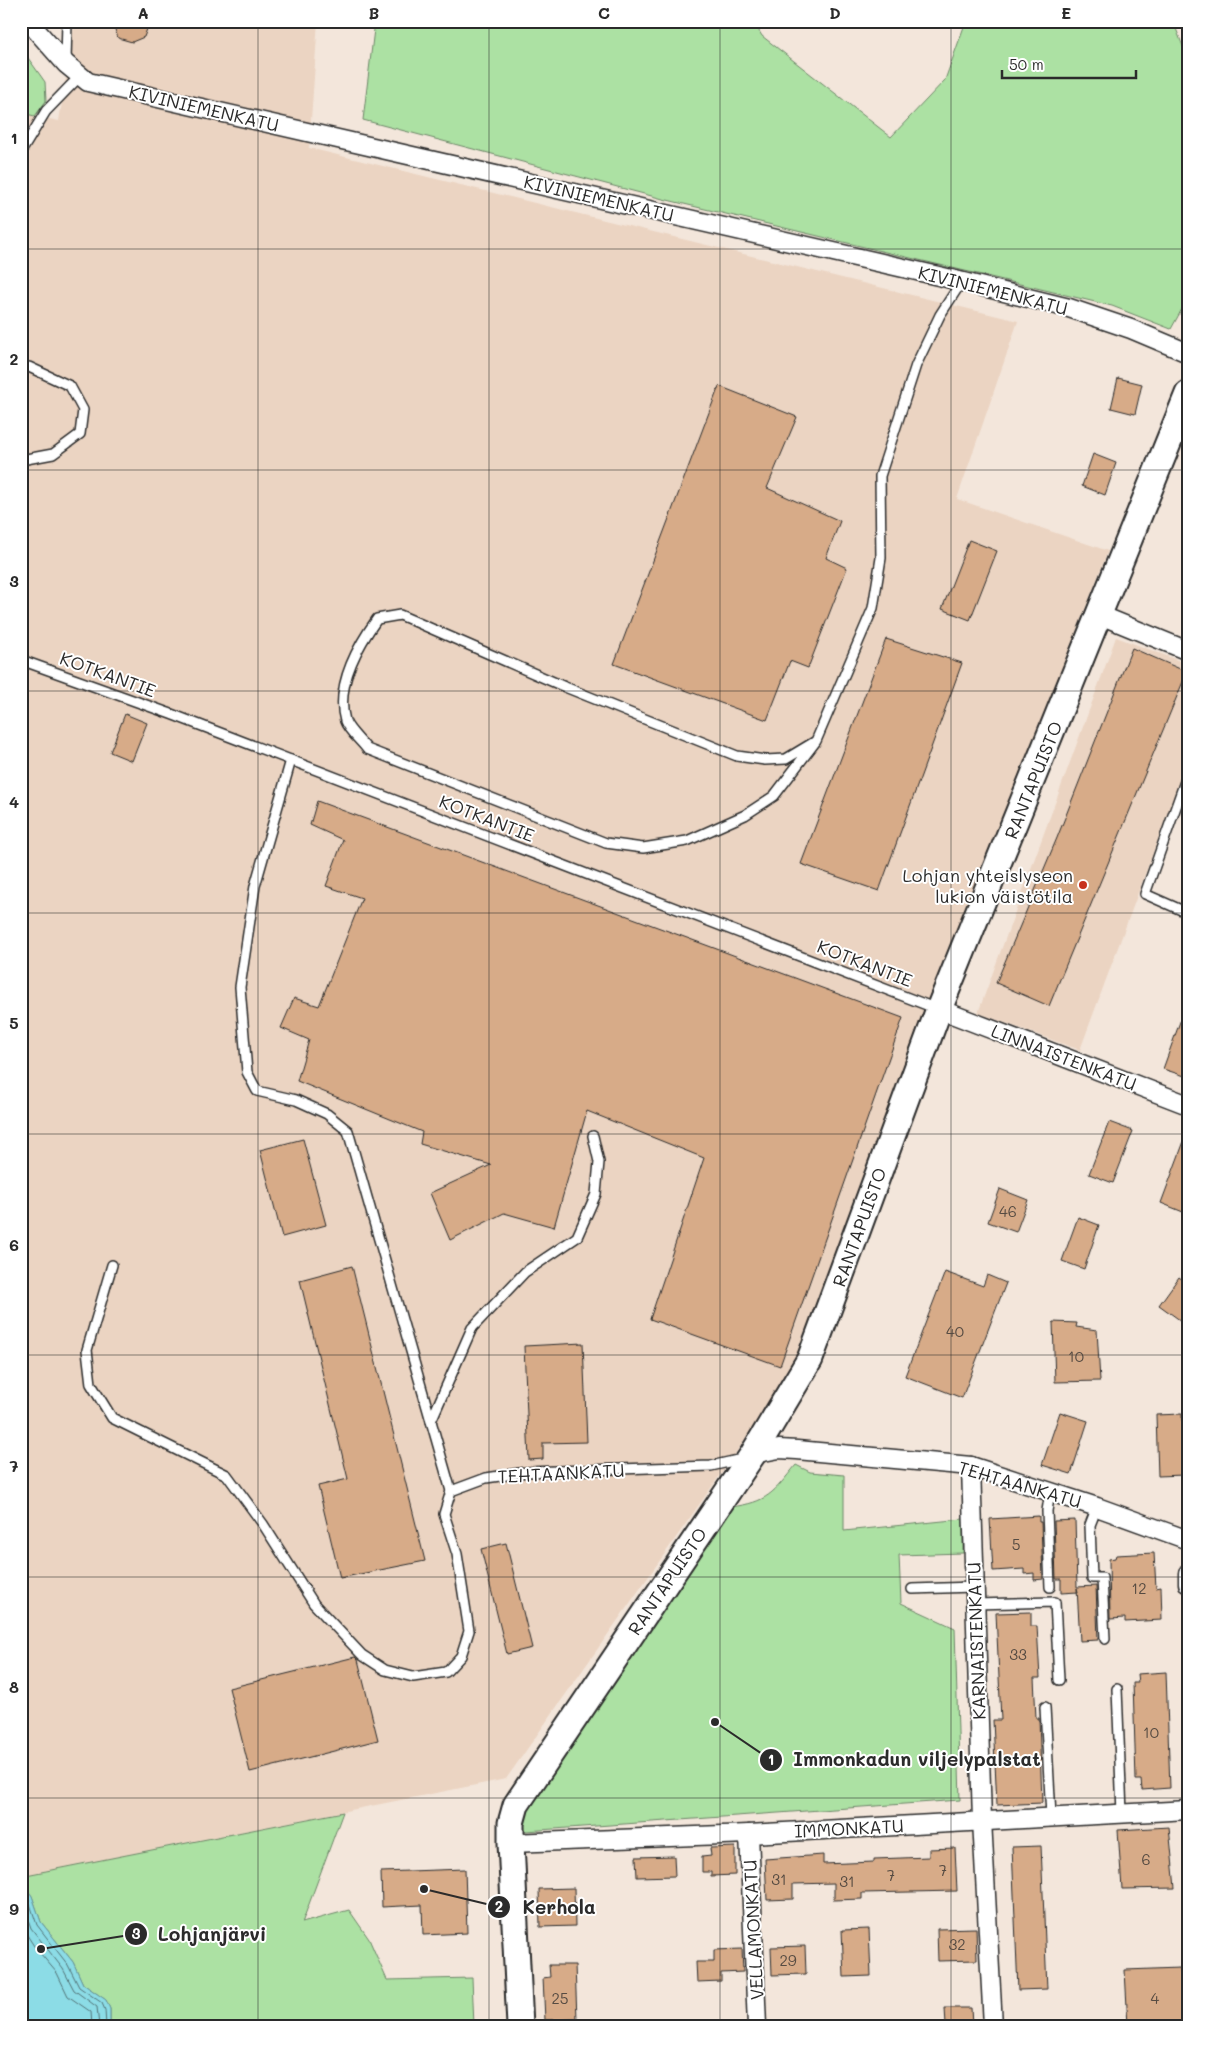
<svg xmlns="http://www.w3.org/2000/svg" width="1209" height="2047" font-family="Mali,sans-serif">
	<style>
		.built { fill: #ebd4c2 }
		.green { fill: #ace1a3; stroke: #6c8667 }
		.water { fill: #8cdce6; stroke: #65959b }
		.lines { fill: none; stroke-linecap: round; stroke-linejoin: round }
		.shore { stroke: #527276; stroke-width: 1 }
		.building { fill: #d7ab88; stroke: #2b2b2b }
		.lane-casing { stroke: #2b2b2b; stroke-width: 12 }
		.street-casing { stroke: #2b2b2b; stroke-width: 21 }
		.secondary-casing { stroke: #2b2b2b; stroke-width: 29 }
		.lane { stroke: #fff; stroke-width: 9 }
		.street { stroke: #fff; stroke-width: 18 }
		.secondary { stroke: #fff; stroke-width: 25 }
		.grid { fill: none; stroke: #2b2b2b; stroke-width: 1; stroke-opacity: 0.55 }
		.poi-dot { fill: #c8321e; stroke: #fff; stroke-width: 2 }
		.labels { text-anchor: middle; dominant-baseline: central; stroke-width: 4; stroke-linejoin: round; paint-order: stroke }
		.number-label { font-size: 15px; fill: #564b42 }
		.street-label { font-size: 18px; fill: #2b2b2b; stroke: #fff }
		.poi-label { font-size: 18px; fill: #2b2b2b; stroke: #fff; text-anchor: end }
		.leader { fill: none; stroke: #2b2b2b; stroke-width: 2 }
		.callout-dot { fill: #2b2b2b; stroke: #fff; stroke-width: 2 }
		.mark-label { font-size: 15px; text-anchor: middle; font-weight: bold; fill: #fff }
		.callout-label { font-size: 19px; text-anchor: middle; font-weight: bold; fill: #2b2b2b; stroke: #fff; stroke-width: 4; stroke-linejoin: round; paint-order: stroke }
		.neatline { fill: none; stroke: #2b2b2b; stroke-width: 2 }
		.grid-label { font-size: 16px; text-anchor: middle; font-weight: bold; fill: #2b2b2b }
	</style>
	<rect width="100%" height="100%" fill="#f3e6db"/>
	<filter id="ink" filterUnits="userSpaceOnUse"><feTurbulence type="fractalNoise" baseFrequency=".02" numOctaves="2"/><feDisplacementMap in="SourceGraphic" scale="10" xChannelSelector="R" yChannelSelector="G"/><feConvolveMatrix kernelMatrix="1 2 1 2 8 2 1 2 1" color-interpolation-filters="sRGB"/></filter>
	<g filter="url(#ink)">
		<g class="built">
			<path d="M75,21H318L309,148L1018,321L957,499L1108,551L928,1012L794,1370L506,1779L21,1876V113L59,121Z"/>
			<path d="M1116,637L1188,664V758L1080,1050L978,1013Z"/>
		</g>
		<g class="green">
			<path d="M375,21H753L762,36L891,137L945,80L966,21H1173L1188,59V298L1171,329L1112,306L663,199L363,120Z"/>
			<path d="M21,48L45,82L46,101L35,116L21,113Z"/>
			<path d="M796,1465L810,1472L844,1475V1531L963,1519V1553L899,1555L901,1603L955,1628L960,1800L526,1831L523,1823L524,1813L731,1507C768,1502 773,1493 796,1465Z"/>
			<path d="M343,1812L302,1923L349,1910L369,1939L387,1980L472,1978L474,2026H110V2009L106,2000L83,1984L73,1962L41,1922L32,1896L21,1881V1876Z"/>
		</g>
		<path class="water" d="M21,1881L32,1896L41,1922L73,1962L83,1984L106,2000L110,2009V2026H21Z"/>
		<g class="lines">
			<g class="shore">
				<path d="M21,1889L28,1898L37,1925L68,1965L79,1987L102,2003L105,2010L106,2026"/>
				<path d="M21,1900L31,1928L63,1969L74,1990L97,2007L99,2026"/>
				<path d="M21,1923L25,1932L34,1946L57,1973L68,1996L91,2012L92,2026"/>
			</g>
		</g>
		<g class="building">
			<path d="M112,21H150L144,37L132,42L118,38Z"/>
			<path d="M1118,378L1142,384L1135,414L1111,408Z"/>
			<path d="M719,386L797,417L767,488L840,521L826,558L847,568L808,668L790,661L767,720L614,664Z"/>
			<path d="M1093,454L1116,463L1105,495L1082,486Z"/>
			<path d="M969,540L997,551L970,620L942,609Z"/>
			<path d="M886,639L962,663L879,891L801,864Z"/>
			<path d="M1132,648L1187,672L1049,1006L996,983L1057,838Z"/>
			<path d="M125,714L147,723L132,761L110,752Z"/>
			<path d="M317,801L903,1018L780,1366L650,1319L704,1158L587,1111L554,1227L504,1213L450,1240L430,1193L491,1165L420,1144L422,1132L297,1081L309,1040L281,1028L294,998L319,1006L362,898L326,886L343,840L310,825Z"/>
			<path d="M1186,1005H1188V1077L1163,1069Z"/>
			<path d="M1109,1122L1133,1131L1113,1183L1089,1174Z"/>
			<path d="M1186,1136H1188V1214L1161,1203Z"/>
			<path d="M303,1139L326,1225L282,1237L260,1150Z"/>
			<path d="M1000,1189L1028,1200L1016,1232L988,1222Z"/>
			<path d="M1078,1217L1099,1225L1084,1269L1062,1261Z"/>
			<path d="M352,1266L425,1561L340,1578L318,1486L348,1479L300,1280Z"/>
			<path d="M945,1272L983,1286L987,1275L1006,1283L962,1398L905,1376Z"/>
			<path d="M1179,1277L1188,1284V1326L1159,1305Z"/>
			<path d="M1053,1322L1077,1323L1076,1327L1097,1330L1100,1381L1055,1382Z"/>
			<path d="M583,1343L587,1442L543,1443V1459L529,1460L524,1346Z"/>
			<path d="M1060,1412L1088,1421L1071,1474L1042,1465Z"/>
			<path d="M1182,1414V1421L1188,1420V1467H1184V1475L1158,1476L1156,1415Z"/>
			<path d="M1039,1516V1522H1041L1043,1579L1034,1580V1573L1024,1574V1569L993,1571L990,1519Z"/>
			<path d="M1075,1520L1077,1587L1096,1586L1098,1640L1080,1641L1077,1588L1078,1592L1061,1593V1579H1056L1054,1521Z"/>
			<path d="M506,1543L532,1648L507,1654L481,1549Z"/>
			<path d="M1154,1553L1156,1588L1161,1587L1162,1620L1125,1622V1618L1110,1619L1109,1559L1115,1558L1116,1555Z"/>
			<path d="M1031,1612V1626H1037L1040,1678H1034L1036,1718H1039L1042,1803L997,1805L993,1720H1001L996,1613Z"/>
			<path d="M355,1657L358,1660L378,1740L250,1772L229,1688Z"/>
			<path d="M1166,1672L1170,1788L1142,1790L1141,1780H1136L1133,1683H1138L1137,1674Z"/>
			<path d="M1169,1827L1175,1888L1122,1889L1118,1830Z"/>
			<path d="M1041,1846L1047,1989L1018,1990L1012,1847Z"/>
			<path d="M735,1847V1875L711,1876V1872H702V1857L711,1856L710,1848Z"/>
			<path d="M955,1848L957,1891L862,1893V1899L834,1900V1883L793,1884V1899L767,1900L765,1859L823,1855V1864L874,1862V1859L929,1857V1849Z"/>
			<path d="M674,1856L675,1876L637,1877L636,1857Z"/>
			<path d="M465,1869L467,1933L423,1935L422,1905L382,1907L381,1872Z"/>
			<path d="M574,1888L575,1926L540,1927L539,1889Z"/>
			<path d="M976,1928L977,1960L938,1961L937,1929Z"/>
			<path d="M869,1929L871,1976L844,1977L842,1930Z"/>
			<path d="M805,1946L806,1974L772,1975L771,1947Z"/>
			<path d="M742,1949L743,1972L721,1973V1981L697,1982L696,1962H714V1950Z"/>
			<path d="M549,1965H575L577,2019L545,2020L543,1978L550,1977Z"/>
			<path d="M1180,1968L1184,2026H1128L1125,1970Z"/>
			<path d="M945,2008H971L972,2026H946Z"/>
		</g>
		<g class="lines">
			<g class="lane-casing">
				<g id="lane">
					<path d="M66,61L67,21"/>
					<path d="M21,152L46,111L80,76"/>
					<path d="M21,460L53,454L80,434L83,410L70,386L29,367"/>
					<path d="M21,660L171,714L937,1009"/>
					<path d="M816,741L774,796L745,815L687,841L643,848L606,843L367,749C361,741 348,730 345,721C335,686 357,647 377,619L400,615L565,687L737,756L765,760L786,759L816,741L873,608L881,558L880,476L916,365L940,315L962,281"/>
					<path d="M291,760L255,886L240,987L247,1072L257,1091L296,1100L327,1114L348,1131L451,1491"/>
					<path d="M1188,773L1145,894L1188,913"/>
					<path d="M112,1265L87,1350L91,1384L112,1418L227,1475L263,1524L314,1604L362,1655L385,1670L413,1677L446,1672L461,1656L469,1631L457,1554L444,1514L451,1491L486,1478L527,1472L711,1466L742,1459"/>
					<path d="M431,1421L472,1328L525,1272L577,1237L596,1194L599,1162L593,1136"/>
					<path d="M1050,1492L1047,1511L1050,1587"/>
					<path d="M1097,1507L1090,1525L1092,1578H1102L1105,1639"/>
					<path d="M912,1589L974,1587"/>
					<path d="M975,1604L1055,1602L1059,1680"/>
					<path d="M1117,1689L1122,1813"/>
					<path d="M1045,1707L1051,1816"/>
				</g>
			</g>
			<g class="street-casing">
				<g id="street">
					<path d="M28,21L66,64L88,82L943,277L1069,308L1131,329L1188,353"/>
					<path d="M1100,615L1188,651"/>
					<path d="M939,1009L1188,1105"/>
					<path d="M753,1454L779,1449L797,1450L971,1466L1097,1507L1188,1540"/>
					<path d="M971,1466L982,1820L993,2026"/>
					<path d="M1188,1573V1584"/>
					<path d="M749,1834L757,2026"/>
					<path d="M511,1843L749,1834L1188,1810"/>
				</g>
			</g>
			<g class="secondary-casing">
				<path id="secondary" d="M520,2026L511,1843V1823L516,1805L753,1454L810,1359L939,1009L1188,394"/>
			</g>
			<use href="#lane" class="lane"/>
			<use href="#street" class="street"/>
			<use href="#secondary" class="secondary"/>
		</g>
	</g>
	<path class="grid" d="M258,21V2026M489,21V2026M720,21V2026M951,21V2026M21,249H1188M21,470H1188M21,691H1188M21,913H1188M21,1134H1188M21,1355H1188M21,1577H1188M21,1798H1188"/>
	<circle class="poi-dot" cx="1083" cy="885" r="5"/>
	<g class="labels">
		<g class="number-label">
			<text x="1008" y="1211">46</text>
			<text x="955" y="1331">40</text>
			<text x="1076" y="1356">10</text>
			<text x="1016" y="1544">5</text>
			<text x="1139" y="1588">12</text>
			<text x="1018" y="1654">33</text>
			<text x="1151" y="1732">10</text>
			<text x="1146" y="1859">6</text>
			<text x="943" y="1870">7</text>
			<text x="891" y="1875">7</text>
			<text x="779" y="1879">31</text>
			<text x="847" y="1881">31</text>
			<text x="957" y="1944">32</text>
			<text x="788" y="1960">29</text>
			<text x="560" y="1998">25</text>
			<text x="1155" y="1998">4</text>
		</g>
		<g class="street-label">
			<text transform="translate(204 108) rotate(13)">KIVINIEMENKATU</text>
			<text transform="translate(599 198) rotate(13)">KIVINIEMENKATU</text>
			<text transform="translate(993 290) rotate(14)">KIVINIEMENKATU</text>
			<text transform="translate(108 674) rotate(20)">KOTKANTIE</text>
			<text transform="translate(1033 780) rotate(-68)">RANTAPUISTO</text>
			<text transform="translate(487 818) rotate(21)">KOTKANTIE</text>
			<text transform="translate(865 963) rotate(21)">KOTKANTIE</text>
			<text transform="translate(1064 1057) rotate(21)">LINNAISTENKATU</text>
			<text transform="translate(859 1227) rotate(-70)">RANTAPUISTO</text>
			<text transform="translate(561 1473) rotate(-3)">TEHTAANKATU</text>
			<text transform="translate(1020 1484) rotate(16)">TEHTAANKATU</text>
			<text transform="translate(667 1581) rotate(-56)">RANTAPUISTO</text>
			<text transform="translate(976 1641) rotate(-92)">KARNAISTENKATU</text>
			<text transform="translate(849 1828) rotate(-3)">IMMONKATU</text>
			<text transform="translate(753 1930) rotate(-93)">VELLAMONKATU</text>
		</g>
		<g class="poi-label">
			<text x="1073" y="875">Lohjan yhteislyseon<tspan x="1073" dy="21">lukion väistötila</tspan></text>
		</g>
	</g>
	<path class="leader" d="M715 1722L771 1760M424 1889L499 1907M41 1949L136 1934"/>
	<g class="callout-dot">
		<circle cx="715" cy="1722" r="5"/>
		<circle cx="424" cy="1889" r="5"/>
		<circle cx="41" cy="1949" r="5"/>
		<circle cx="771" cy="1760" r="12"/>
		<circle cx="499" cy="1907" r="12"/>
		<circle cx="136" cy="1934" r="12"/>
	</g>
	<g class="mark-label">
		<text x="771" y="1765">1</text>
		<text x="499" y="1912">2</text>
		<text x="136" y="1939">3</text>
	</g>
	<g class="callout-label">
		<text x="917" y="1766">Immonkadun viljelypalstat</text>
		<text x="559" y="1914">Kerhola</text>
		<text x="212" y="1941">Lohjanjärvi</text>
	</g>
	<rect width="1209" height="2047" fill="none" stroke="#fff" stroke-width="55"/>
	<path d="M1002 70v8h134v-8" fill="none" stroke="#2b2b2b" stroke-width="2.5"/>
	<text x="1009" y="70" font-size="15" fill="#2b2b2b" stroke="#ffffff" stroke-width="4" paint-order="stroke">50 m</text>
	<rect x="28" y="28" width="1154" height="1992" class="neatline"/>
	<g class="grid-label">
		<text x="143" y="19">A</text>
		<text x="374" y="19">B</text>
		<text x="604" y="19">C</text>
		<text x="835" y="19">D</text>
		<text x="1066" y="19">E</text>
		<text x="14" y="144">1</text>
		<text x="14" y="365">2</text>
		<text x="14" y="587">3</text>
		<text x="14" y="808">4</text>
		<text x="14" y="1029">5</text>
		<text x="14" y="1251">6</text>
		<text x="14" y="1472">7</text>
		<text x="14" y="1693">8</text>
		<text x="14" y="1915">9</text>
	</g>
</svg>
